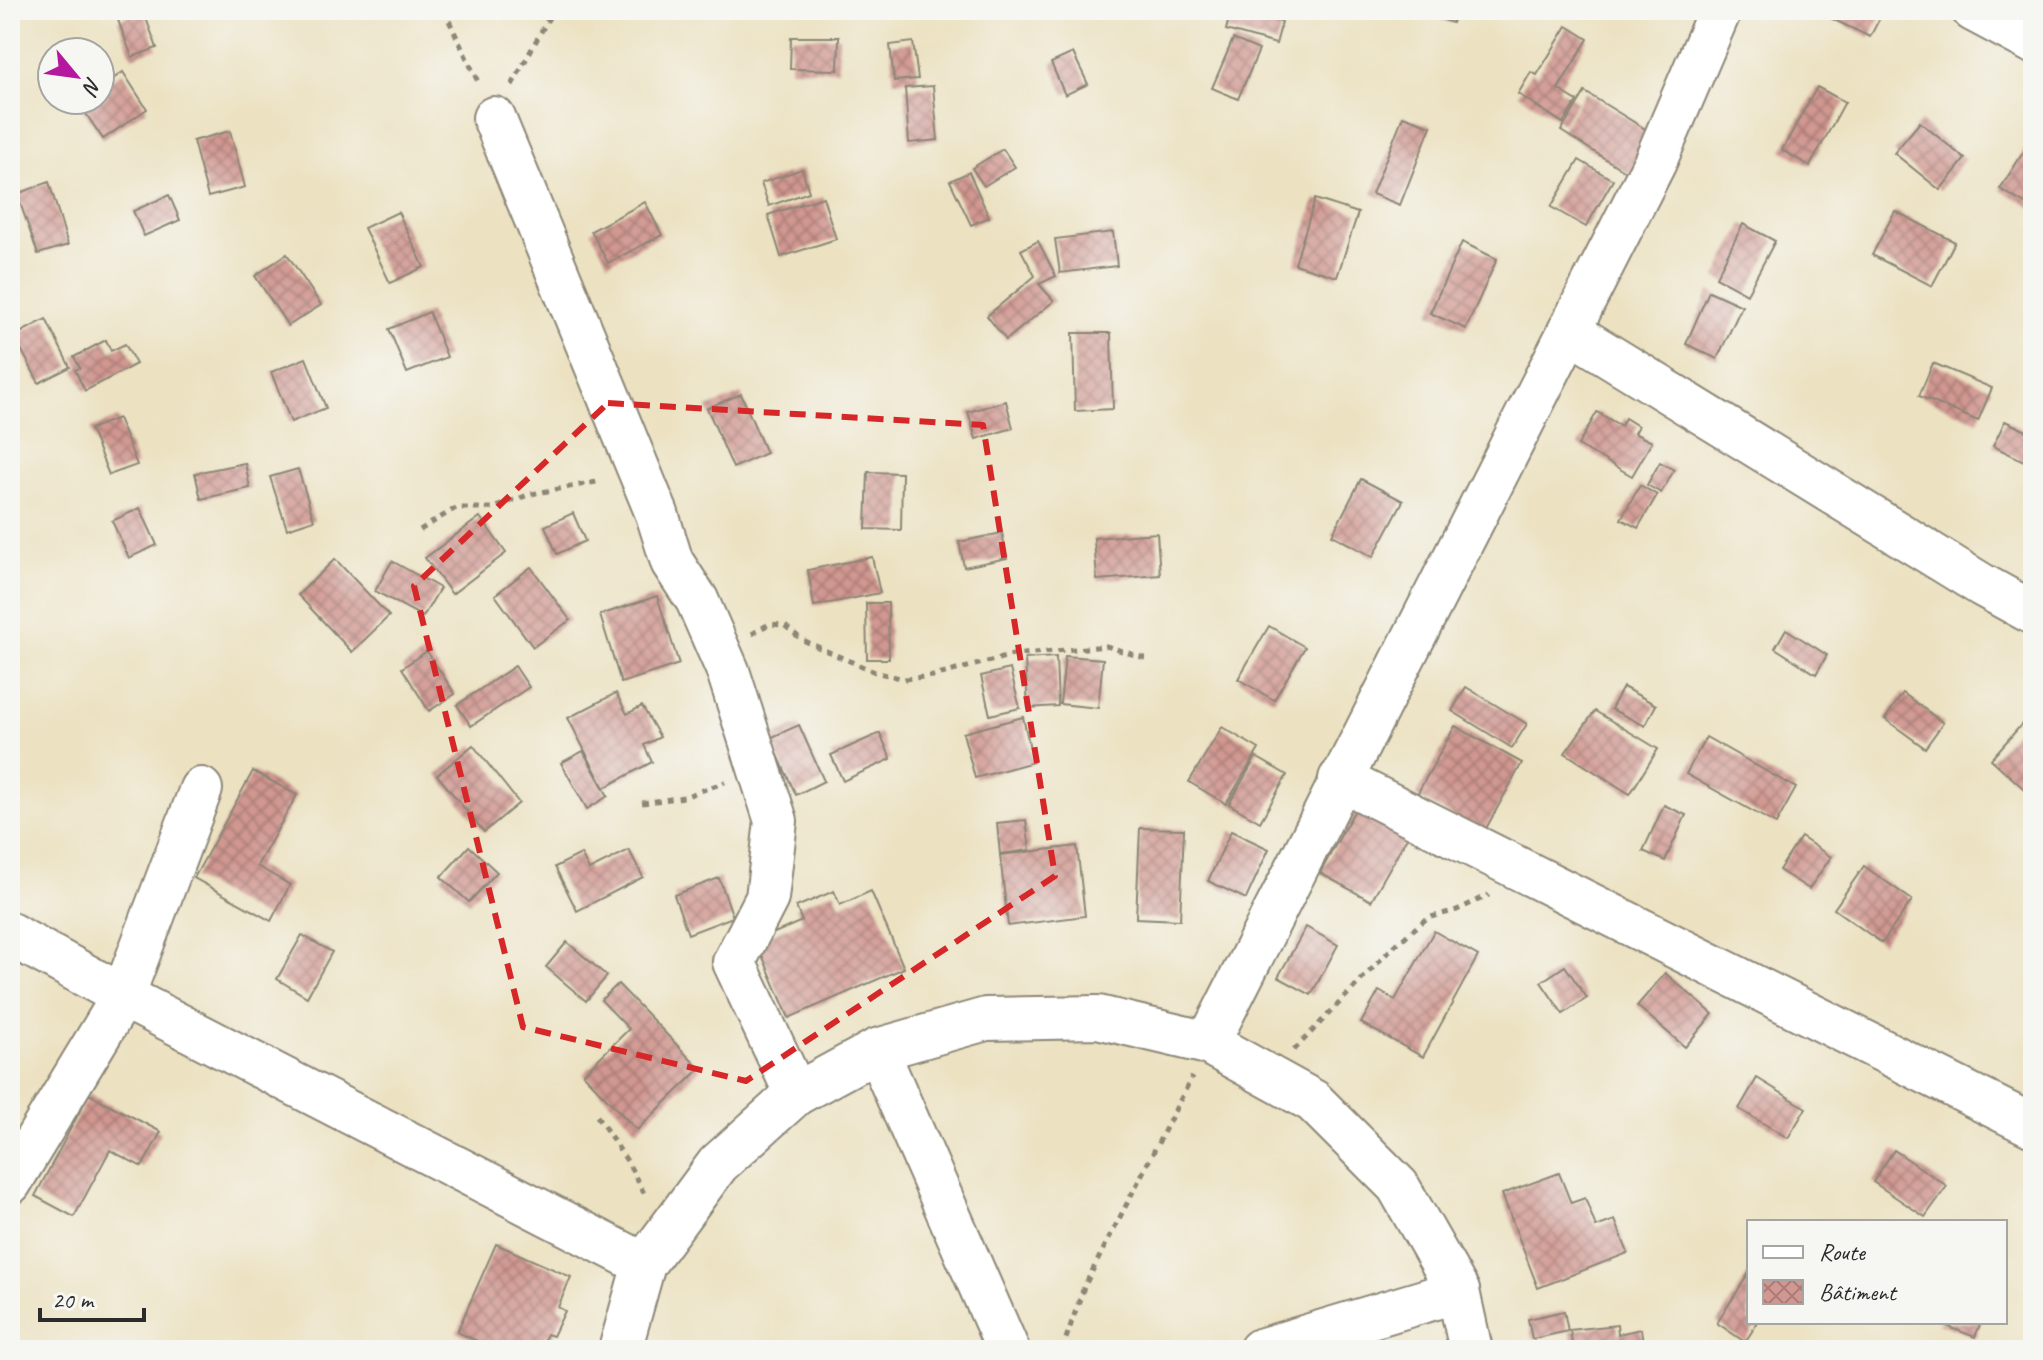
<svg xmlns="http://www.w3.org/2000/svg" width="2043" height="1360" font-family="Caveat,sans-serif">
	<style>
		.building { fill: url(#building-cross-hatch) }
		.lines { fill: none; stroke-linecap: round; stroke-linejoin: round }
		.minor-casing { stroke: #8c8676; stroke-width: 46 }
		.path { stroke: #8c8676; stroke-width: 5; stroke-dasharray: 6 6; stroke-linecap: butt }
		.minor { stroke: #fff; stroke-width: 42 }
		.marked { fill: none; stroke: #d62828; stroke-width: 6; stroke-dasharray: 16 10; stroke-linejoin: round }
	</style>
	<defs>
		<pattern id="building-cross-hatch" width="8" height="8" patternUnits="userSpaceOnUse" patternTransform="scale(2)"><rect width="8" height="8" fill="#d19891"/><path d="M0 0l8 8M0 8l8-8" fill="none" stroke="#aa7c77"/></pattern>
	</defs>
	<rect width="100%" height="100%" fill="#f6f6f2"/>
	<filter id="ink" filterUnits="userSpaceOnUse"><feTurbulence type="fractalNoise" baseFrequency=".0125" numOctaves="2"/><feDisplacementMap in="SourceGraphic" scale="16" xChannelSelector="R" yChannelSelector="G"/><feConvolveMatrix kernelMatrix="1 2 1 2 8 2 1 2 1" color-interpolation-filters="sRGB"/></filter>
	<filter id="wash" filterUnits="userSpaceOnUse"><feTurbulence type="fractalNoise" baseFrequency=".006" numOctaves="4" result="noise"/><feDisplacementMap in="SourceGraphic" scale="32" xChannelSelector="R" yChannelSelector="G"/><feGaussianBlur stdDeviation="1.8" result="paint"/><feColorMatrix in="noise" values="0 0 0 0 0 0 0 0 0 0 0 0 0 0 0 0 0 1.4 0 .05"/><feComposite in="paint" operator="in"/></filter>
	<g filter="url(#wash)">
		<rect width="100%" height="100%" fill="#ece2c2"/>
		<g id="blocks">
			<g class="building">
				<path d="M143,10L157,48L132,57L118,20Z"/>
				<path d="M1231,10L1282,22L1276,44L1226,30Z"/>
				<path d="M1415,10H1456L1452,23Z"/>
				<path d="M1829,10H1884L1870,37L1826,16Z"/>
				<path d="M1567,26L1588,39L1558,89L1577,101L1563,123L1518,94L1531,72L1537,75Z"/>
				<path d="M791,37H839L838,70L790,69Z"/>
				<path d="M1233,39L1259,50L1238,99L1212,88Z"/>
				<path d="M913,42L918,79L894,81L890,45Z"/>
				<path d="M1073,53L1088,84L1065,95L1051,63Z"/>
				<path d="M123,72L147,109L103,139L78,102L82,100H100V88Z"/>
				<path d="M933,86L938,140L909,143L905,88Z"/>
				<path d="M1817,87L1845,102L1810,166L1782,150Z"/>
				<path d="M1585,92L1650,132L1639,180L1561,131Z"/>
				<path d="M1403,116L1431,126L1400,205L1372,194Z"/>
				<path d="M1920,122L1965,159L1940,190L1894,153Z"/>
				<path d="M230,131L245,187L208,197L193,141Z"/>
				<path d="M2033,137V206L2032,208L2000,189Z"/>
				<path d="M1003,149L1015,167L984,186L972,168Z"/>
				<path d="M1579,160L1613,180L1586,227L1551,207Z"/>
				<path d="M802,169L809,192L769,206L761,183Z"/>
				<path d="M969,172L989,217L971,225L950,181Z"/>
				<path d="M49,182L68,245L38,254L17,194Z"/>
				<path d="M169,195L180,220L144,236L133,211Z"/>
				<path d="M823,197L836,239L781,257L768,215Z"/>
				<path d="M1315,199L1358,213L1337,277L1295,264Z"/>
				<path d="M645,202L662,235L608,263L591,231Z"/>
				<path d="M1895,211L1955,242L1932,286L1872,255Z"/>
				<path d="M398,212L424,267L390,283L364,228Z"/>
				<path d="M1743,224L1775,241L1747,294L1716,277Z"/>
				<path d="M1113,232L1117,266L1060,273L1055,239Z"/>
				<path d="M1038,241L1056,276L1039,284L1054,301L1006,340L987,316L1035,276L1021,250Z"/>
				<path d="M1462,242L1497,259L1466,329L1430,313Z"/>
				<path d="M287,254L321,305L288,326L255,276Z"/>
				<path d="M1709,291L1742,306L1717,359L1686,344Z"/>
				<path d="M429,312L447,357L407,373L389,329Z"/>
				<path d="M46,319L70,367L39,383L14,336Z"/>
				<path d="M1073,333H1111L1113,409L1075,411Z"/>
				<path d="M106,340L111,351L125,344L136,364L85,391L75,370L80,368L74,357Z"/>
				<path d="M306,358L326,408L291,422L271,372Z"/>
				<path d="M1933,363L1992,388L1978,421L1919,396Z"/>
				<path d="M741,394L766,453L733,468L707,408Z"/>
				<path d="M1006,401L1013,428L976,439L968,412Z"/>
				<path d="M1597,412L1621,426L1625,418L1638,426L1634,433L1652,442L1632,476L1578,445Z"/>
				<path d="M118,418L137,465L109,475L90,429Z"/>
				<path d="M2005,421L2033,434V457L2030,464L1993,446Z"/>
				<path d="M1660,462L1674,470L1661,493L1647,485Z"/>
				<path d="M245,463L250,488L201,499L195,473Z"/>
				<path d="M298,469L314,520L287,529L270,477Z"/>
				<path d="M868,472L902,473L901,530L866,529Z"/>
				<path d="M1361,479L1403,501L1373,557L1332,535Z"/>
				<path d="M1640,485L1657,495L1638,528L1621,519Z"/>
				<path d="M140,508L157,545L129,558L112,521Z"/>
				<path d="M573,513L585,541L557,554L545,526Z"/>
				<path d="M480,517L506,553L452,594L425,558Z"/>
				<path d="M1002,533L1007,558L964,567L959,542Z"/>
				<path d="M1157,533L1160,575L1097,580L1094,538Z"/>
				<path d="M872,557L880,593L814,606L808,570Z"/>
				<path d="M335,559L389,616L352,652L298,595Z"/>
				<path d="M392,561L440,588L423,617L375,591Z"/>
				<path d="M531,567L570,620L533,647L495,595Z"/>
				<path d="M657,596L679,664L621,683L600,615Z"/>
				<path d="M866,603H888L889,659H867Z"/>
				<path d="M1269,626L1305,647L1274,700L1238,679Z"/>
				<path d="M1786,629L1827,655L1816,674L1775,648Z"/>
				<path d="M427,651L455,694L429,711L402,668Z"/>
				<path d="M1065,656L1103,659L1098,708L1060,704Z"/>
				<path d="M1056,657L1058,706L1028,708L1025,659Z"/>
				<path d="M515,666L529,687L471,726L457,705Z"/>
				<path d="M1010,669L1020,708L990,715L981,676Z"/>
				<path d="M1466,687L1527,724L1512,748L1452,711Z"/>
				<path d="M1623,687L1656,705L1645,726L1611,709Z"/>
				<path d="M616,693L627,714L642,706L660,737L644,745L652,762L604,788L568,718Z"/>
				<path d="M1903,693L1943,723L1925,748L1885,719Z"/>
				<path d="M1595,711L1658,749L1630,794L1565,753Z"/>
				<path d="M1023,717L1033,762L975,778L963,733Z"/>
				<path d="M2022,724L2033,734V797L1991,759Z"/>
				<path d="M799,725L824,781L796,795L770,738Z"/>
				<path d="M1455,726L1522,763L1483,834L1416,796Z"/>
				<path d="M1222,727L1259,749L1226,804L1189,782Z"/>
				<path d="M880,733L891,759L843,781L831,755Z"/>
				<path d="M1706,737L1796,788L1776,824L1686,774Z"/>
				<path d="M473,745L519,803L484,832L437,775Z"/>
				<path d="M583,751L608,796L587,809L561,763Z"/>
				<path d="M1256,757L1287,775L1260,822L1229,804Z"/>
				<path d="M253,771L297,795L257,866L290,885L271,921L194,878Z"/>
				<path d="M1358,804L1410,832L1371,901L1320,873Z"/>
				<path d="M1664,805L1686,815L1665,861L1643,851Z"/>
				<path d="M1026,820L1030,850L1000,854L997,823Z"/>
				<path d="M1140,828L1184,829L1180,920L1136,918Z"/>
				<path d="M1231,831L1269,849L1246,899L1208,881Z"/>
				<path d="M1801,837L1831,857L1809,889L1779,870Z"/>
				<path d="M469,846L497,872L469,902L441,877Z"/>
				<path d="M1077,846L1085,916L1008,926L1000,855Z"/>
				<path d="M629,850L643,877L577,911L555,867L581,854L589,870Z"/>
				<path d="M1864,866L1912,900L1882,943L1834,909Z"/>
				<path d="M719,878L733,917L688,934L674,895Z"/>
				<path d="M834,891L840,905L871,891L904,968L789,1018L756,941L802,921L796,907Z"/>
				<path d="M1306,927L1338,945L1311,995L1278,977Z"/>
				<path d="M1434,931L1478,956L1423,1057L1361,1023L1379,991L1395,1000Z"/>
				<path d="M302,935L332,952L307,997L277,979Z"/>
				<path d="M567,942L607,976L586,1001L546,967Z"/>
				<path d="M1565,966L1587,998L1563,1014L1541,982Z"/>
				<path d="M1665,973L1713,1014L1685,1047L1637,1006Z"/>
				<path d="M618,984L700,1069L637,1130L583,1074L629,1029L601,1000Z"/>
				<path d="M1757,1078L1806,1108L1788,1138L1739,1109Z"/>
				<path d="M89,1094L161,1132L142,1167L110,1150L74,1217L35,1196Z"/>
				<path d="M1894,1150L1947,1186L1925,1217L1873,1182Z"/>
				<path d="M1559,1173L1571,1203L1585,1198L1596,1227L1615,1220L1628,1253L1538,1288L1502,1194Z"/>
				<path d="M496,1244L571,1277L558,1307L565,1311L553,1336L547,1334L540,1350H497L457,1332Z"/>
				<path d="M1749,1273V1322H1758L1745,1342L1717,1323Z"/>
				<path d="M1564,1311L1568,1331L1532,1339L1528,1319Z"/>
				<path d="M1936,1322H1981L1975,1337Z"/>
				<path d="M1617,1325L1618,1334L1641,1329L1644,1350H1621L1619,1340L1620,1350H1573L1570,1330Z"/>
			</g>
		</g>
	</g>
	<g filter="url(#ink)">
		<use href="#blocks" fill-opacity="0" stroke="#8c8676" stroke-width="2"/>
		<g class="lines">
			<g class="minor-casing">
				<g id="minor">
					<path d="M1973,10L2033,42"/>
					<path d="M494,118L657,514L672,562L697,600L728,671L776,821L767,898L734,962L796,1094"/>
					<path d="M1569,331L1982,585L2033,613"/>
					<path d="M1340,779L2033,1126"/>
					<path d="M10,934L123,996L644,1264"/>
					<path d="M1208,1043L1655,162L1720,10"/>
					<path d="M877,1050L1008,1350"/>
					<path d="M10,1183L123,996L201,789"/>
					<path d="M620,1350L644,1264L718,1164L796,1094L877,1050L986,1019L1098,1017L1208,1043L1313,1101L1398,1186L1458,1291L1471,1350"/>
					<path d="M1260,1350L1458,1291"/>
				</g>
			</g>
			<g class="path">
				<path d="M444,10L479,84"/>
				<path d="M512,85L553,10"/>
				<path d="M420,530L456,508H493L531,494L602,481"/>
				<path d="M752,634L769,624L784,625L801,639L822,649L875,672L904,679L934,676L1013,655L1106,646L1148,659"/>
				<path d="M642,803L684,797L725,782"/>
				<path d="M1294,1050L1392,948L1427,918L1457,910L1489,895"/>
				<path d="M597,1116L627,1161L646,1197"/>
				<path d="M1062,1350L1084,1287L1192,1077"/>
			</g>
			<use href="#minor" class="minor"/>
		</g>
	</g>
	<path class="marked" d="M608,403L983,425L1055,876L746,1081L523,1027L414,586Z"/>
	<rect width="2043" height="1360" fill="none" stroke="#f6f6f2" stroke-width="40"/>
	<rect x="1747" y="1220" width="260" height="104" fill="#f6f6f2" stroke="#a5a5a2" stroke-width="2"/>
	<rect x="1763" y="1246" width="40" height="12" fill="#ffffff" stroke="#a5a5a2" stroke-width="2"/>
	<text x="1819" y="1260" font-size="24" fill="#2b2b2b">Route</text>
	<rect x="1763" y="1280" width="40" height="24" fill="url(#building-cross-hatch)" stroke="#a5a5a2" stroke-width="2"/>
	<text x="1819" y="1300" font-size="24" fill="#2b2b2b">Bâtiment</text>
	<g transform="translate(76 76) rotate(119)"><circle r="38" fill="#f6f6f2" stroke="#a5a5a2" stroke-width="2"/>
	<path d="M0-6L14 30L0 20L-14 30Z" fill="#b5179e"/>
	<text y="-12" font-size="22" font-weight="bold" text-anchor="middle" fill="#2b2b2b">N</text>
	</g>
	<path d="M40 1308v12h104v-12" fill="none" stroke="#2b2b2b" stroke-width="4"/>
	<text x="52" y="1308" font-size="24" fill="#2b2b2b" stroke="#f6f6f2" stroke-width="6" paint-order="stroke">20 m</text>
</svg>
